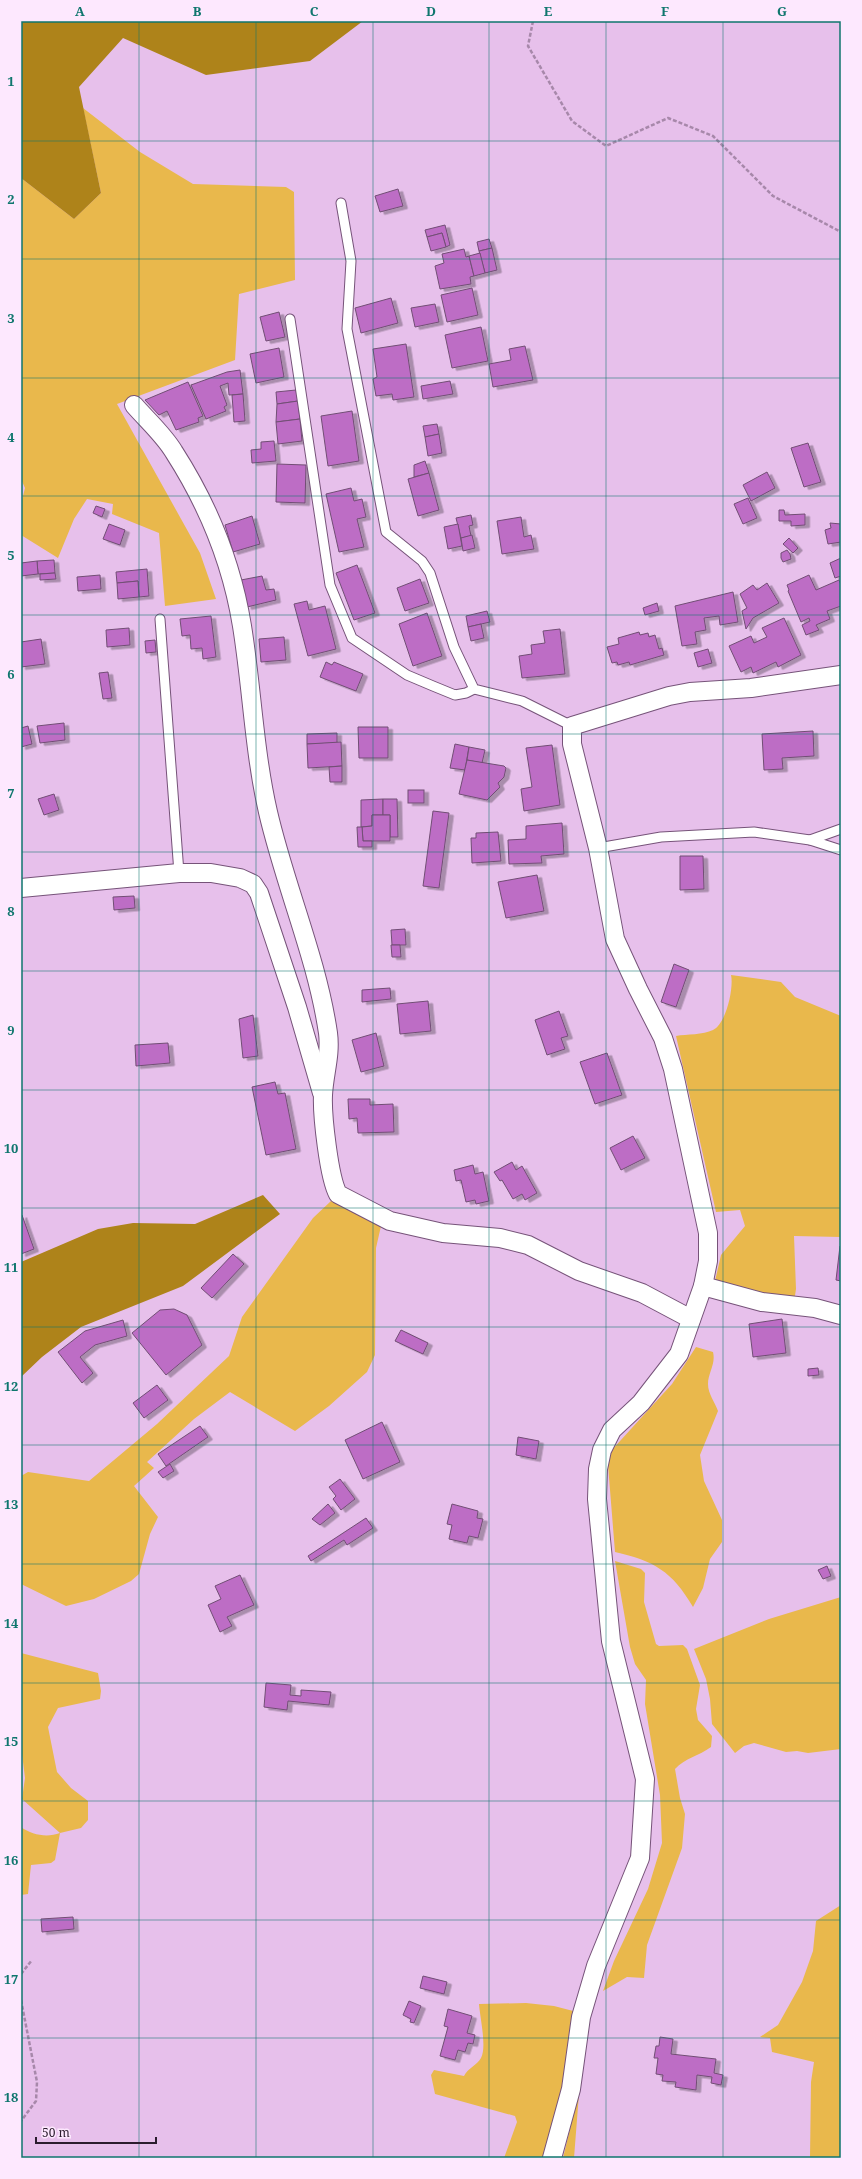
<svg xmlns="http://www.w3.org/2000/svg" width="862" height="2179" font-family="'Noto Serif',serif">
	<style>
		.green { fill: #e9b84c }
		.forest { fill: #ae831a }
		.building { fill: #bd6dc5; stroke: #714e74; filter: url(#shadow) }
		.lines { fill: none; stroke-linecap: round; stroke-linejoin: round }
		.lane-casing { stroke: #765379; stroke-width: 11 }
		.street-casing { stroke: #765379; stroke-width: 20 }
		.path { stroke: #a788aa; stroke-width: 2.5; stroke-dasharray: 4 2; stroke-linecap: butt }
		.lane { stroke: #fff; stroke-width: 9 }
		.street { stroke: #fff; stroke-width: 18 }
		.grid { fill: none; stroke: #0f766e; stroke-width: 1; stroke-opacity: 0.55 }
		.neatline { fill: none; stroke: #0f766e; stroke-width: 1.5 }
		.grid-label { font-size: 13px; text-anchor: middle; font-weight: bold; fill: #0f766e }
	</style>
	<defs>
		<filter id="shadow"><feDropShadow dx="4.5" dy="2.5" stdDeviation="0" flood-color="#0004"/></filter>
	</defs>
	<rect width="100%" height="100%" fill="#e7c0eb"/>
	<g class="green">
		<path d="M83,108L140,152L193,184L286,187L294,192L295,280L239,294L235,360L117,404L200,553L216,599L165,606L159,533L112,514L113,504L87,499L74,519L58,558L21,535V504L25,488L21,479V178L74,219L101,193Z"/>
		<path d="M731,975L781,982L795,997L841,1016V1237L794,1236L796,1289L794,1302L715,1281L721,1255L745,1226L740,1210L716,1212L676,1036C687,1034 703,1035 713,1030C726,1024 734,988 731,975Z"/>
		<path d="M331,1201L343,1205L381,1226L376,1248L375,1355L367,1372L329,1406L295,1431L230,1392L194,1419L147,1462L154,1468L134,1486L158,1517L150,1534L139,1574L131,1581L94,1599L66,1606L21,1584V1476L28,1472L89,1481L157,1424L229,1356L242,1317L313,1218Z"/>
		<path d="M696,1347L713,1352C716,1364 708,1373 708,1384C708,1394 715,1402 718,1411L700,1455L704,1481L722,1520V1542L710,1559L703,1588L693,1607C672,1571 654,1561 615,1552L608,1465L610,1452L672,1384Z"/>
		<path d="M615,1561L641,1569L645,1573L644,1602L656,1644L659,1646L683,1645L687,1649L700,1685L696,1709L698,1720L712,1736L711,1747C699,1756 685,1758 675,1769L680,1798L685,1814L682,1848L647,1945L644,1978L627,1977L603,1991L614,1961L648,1889L662,1843L660,1795L645,1704L646,1680L635,1664L630,1647Z"/>
		<path d="M841,1597V1749L808,1753L797,1751L786,1752L754,1743L744,1746L735,1753L712,1724L710,1699L706,1679L694,1649L769,1619Z"/>
		<path d="M21,1653L98,1673L101,1691L100,1699L58,1708L48,1727L57,1772L71,1788L88,1801V1820L81,1828L60,1833L55,1860L51,1863L31,1865L28,1894L21,1895V1827C32,1835 47,1838 60,1833L22,1799L25,1778L21,1746Z"/>
		<path d="M841,1905V2158H810L811,2082L814,2062L772,2052L770,2038L760,2037L778,2025L802,1982L813,1951L816,1921Z"/>
		<path d="M526,2003L554,2006L577,2012L565,2088L544,2158H504L517,2122L515,2116L435,2094L431,2075L434,2070L464,2076C468,2068 477,2065 481,2058C487,2047 480,2018 479,2004Z"/>
		<path d="M581,2068L574,2158H563L574,2112Z"/>
	</g>
	<g class="forest">
		<path d="M21,21H363L310,61L206,75L123,38L79,87L101,193L74,219L21,178Z"/>
		<path d="M263,1195L280,1214L183,1286L81,1327L42,1357L21,1377V1262L98,1229L133,1223L195,1224Z"/>
	</g>
	<g class="building">
		<path d="M398,189L403,206L380,212L375,196Z"/>
		<path d="M445,225L450,245L446,247L442,233L427,237L425,230Z"/>
		<path d="M442,233L446,247L431,251L427,237Z"/>
		<path d="M489,239L492,248L479,251L477,242Z"/>
		<path d="M492,248L497,270L485,273L479,251Z"/>
		<path d="M464,249L466,257L469,256L474,276L470,277L471,284L440,289L435,266L444,263L442,254Z"/>
		<path d="M480,253L485,273L474,276L469,256Z"/>
		<path d="M472,288L478,315L447,322L441,295Z"/>
		<path d="M391,298L398,323L361,333L355,308Z"/>
		<path d="M435,304L439,322L415,327L411,308Z"/>
		<path d="M279,312L285,337L266,341L260,317Z"/>
		<path d="M481,327L488,361L452,368L445,335Z"/>
		<path d="M406,344L414,397L393,400L392,394L376,396L373,379L377,377L373,349Z"/>
		<path d="M525,346L533,380L493,387L489,364L511,360L509,349Z"/>
		<path d="M279,348L284,377L256,383L250,354Z"/>
		<path d="M240,370L243,394L229,395L228,383L220,386L227,405L224,407L226,411L206,419L191,385L227,372Z"/>
		<path d="M450,381L453,394L423,399L421,386Z"/>
		<path d="M188,382L203,416L198,418L199,422L176,430L167,411L159,415L145,400Z"/>
		<path d="M296,390L298,401L277,404L276,392Z"/>
		<path d="M243,394L245,421L234,422L232,395Z"/>
		<path d="M298,401L300,419L276,422L277,404Z"/>
		<path d="M352,411L359,461L328,466L321,416Z"/>
		<path d="M300,419L302,441L278,444L276,422Z"/>
		<path d="M437,424L439,434L425,437L423,426Z"/>
		<path d="M439,434L442,453L428,456L425,437Z"/>
		<path d="M274,441L276,461L252,463L251,450L261,449V442Z"/>
		<path d="M808,443L821,482L804,487L791,448Z"/>
		<path d="M425,461L429,473L414,477V465Z"/>
		<path d="M277,464L306,465L305,503L276,502Z"/>
		<path d="M767,472L775,488L751,501L743,485Z"/>
		<path d="M429,473L439,510L418,516L408,479Z"/>
		<path d="M351,488L354,501L362,499L366,517L357,519L364,547L339,552L326,494Z"/>
		<path d="M748,498L757,518L743,524L734,504Z"/>
		<path d="M96,506L105,509L102,517L93,513Z"/>
		<path d="M779,510H784L785,515L805,514V525L791,526V521H779Z"/>
		<path d="M471,515L473,525L469,526L471,536L461,538L456,518Z"/>
		<path d="M252,516L260,544L233,552L225,525Z"/>
		<path d="M521,517L524,537L531,535L534,549L502,554L497,521Z"/>
		<path d="M830,523L841,524V542L828,544L825,530L831,528Z"/>
		<path d="M109,524L125,530L120,545L103,539Z"/>
		<path d="M458,524L462,546L448,549L444,527Z"/>
		<path d="M472,535L475,548L463,551L461,538Z"/>
		<path d="M789,538L798,548L793,553L783,544Z"/>
		<path d="M787,550L790,554L791,559L783,562L781,558V553Z"/>
		<path d="M841,558V576L835,578L830,563Z"/>
		<path d="M54,560L55,573L38,574L37,561Z"/>
		<path d="M37,561L38,574L21,576V563Z"/>
		<path d="M357,565L375,613L354,620L336,573Z"/>
		<path d="M147,569L149,596L139,597L138,581L117,583L116,572Z"/>
		<path d="M55,573L56,579L40,580V574Z"/>
		<path d="M100,575L101,589L78,591L77,577Z"/>
		<path d="M809,575L816,590L839,580L841,585V606L827,611L830,619L816,625L819,630L806,635L802,625L810,621L809,618L801,622L788,591L789,590L787,585Z"/>
		<path d="M262,576L266,590L274,589L276,600L247,607L241,580Z"/>
		<path d="M420,579L429,603L405,611L397,588Z"/>
		<path d="M138,581L139,597L118,599L117,583Z"/>
		<path d="M767,583L779,603L753,618L746,629L742,611L747,608L740,594L753,585L757,590Z"/>
		<path d="M733,592L738,622L720,625L719,616L704,618L706,630L695,632L697,644L682,646L675,606Z"/>
		<path d="M307,601L309,610L325,606L336,649L308,656L294,604Z"/>
		<path d="M657,603L659,611L645,615L643,608Z"/>
		<path d="M487,611L490,622L468,627L466,616Z"/>
		<path d="M427,613L442,656L413,666L399,624Z"/>
		<path d="M211,616L216,657L203,659L202,648L191,649L190,635L182,636L180,619Z"/>
		<path d="M784,618L801,655L778,667L776,662L753,673L751,667L741,672L729,646L751,636L754,643L767,637L762,628Z"/>
		<path d="M481,624L484,638L471,641L468,627Z"/>
		<path d="M129,628L130,645L107,647L106,630Z"/>
		<path d="M560,629L565,674L522,678L519,656L532,654L531,645L545,643L543,631Z"/>
		<path d="M639,632L640,635L648,633L649,637L655,635L659,649L662,648L664,655L630,665L629,662L618,665L617,662L612,663L607,647L619,644L618,638Z"/>
		<path d="M284,637L286,660L261,662L259,639Z"/>
		<path d="M41,639L45,664L21,667V642Z"/>
		<path d="M155,640L156,652L146,653L145,641Z"/>
		<path d="M708,649L712,663L698,667L694,653Z"/>
		<path d="M326,662L332,665L334,662L363,674L356,691L320,677Z"/>
		<path d="M108,672L112,698L103,699L99,673Z"/>
		<path d="M64,723L65,740L40,743L37,726Z"/>
		<path d="M28,726L32,744L21,747V728Z"/>
		<path d="M358,727H388V758H359Z"/>
		<path d="M813,731L814,756L782,758L783,769L764,770L762,734Z"/>
		<path d="M337,733V743L307,744V734Z"/>
		<path d="M341,742L342,766L308,768L307,744Z"/>
		<path d="M455,744L469,747L465,770L450,768Z"/>
		<path d="M552,745L560,805L524,811L521,789L532,787L526,748Z"/>
		<path d="M469,747L485,750L482,763L467,760Z"/>
		<path d="M467,760L504,766L506,768L504,777L498,783L500,787L487,800L459,794Z"/>
		<path d="M342,766V782H330L329,767Z"/>
		<rect x="408" y="790" width="16" height="13"/>
		<path d="M54,794L59,810L44,815L38,799Z"/>
		<path d="M383,799V815H372V826L361,827V800Z"/>
		<path d="M383,799H397L398,837H390V815H383Z"/>
		<path d="M433,811L449,813L439,888L423,886Z"/>
		<path d="M372,815H390V841H363L362,827L372,826Z"/>
		<path d="M562,823L564,854L541,856L542,863L509,864L508,840L526,839V826Z"/>
		<path d="M357,827H362L363,841H372V847H358Z"/>
		<path d="M498,832L501,861L472,863L471,838H476V833Z"/>
		<path d="M680,856H703L704,889L680,890Z"/>
		<path d="M537,875L544,911L506,918L498,882Z"/>
		<path d="M134,896L135,908L114,910L113,897Z"/>
		<path d="M405,929L406,945H392L391,930Z"/>
		<path d="M391,945H400L401,957H392Z"/>
		<path d="M674,964L689,970L676,1007L661,1002Z"/>
		<path d="M390,988L391,999L362,1002V990Z"/>
		<path d="M428,1001L431,1031L400,1034L397,1004Z"/>
		<path d="M559,1011L568,1036L561,1038L565,1049L547,1055L535,1020Z"/>
		<path d="M253,1015L258,1056L243,1058L239,1019Z"/>
		<path d="M376,1033L384,1066L361,1072L352,1040Z"/>
		<path d="M168,1043L170,1063L136,1066L135,1045Z"/>
		<path d="M607,1053L622,1095L595,1104L580,1062Z"/>
		<path d="M275,1082L278,1094L285,1093L296,1149L266,1155L252,1087Z"/>
		<path d="M348,1099H370V1105L393,1104L394,1132L358,1133L357,1118L349,1119Z"/>
		<path d="M633,1136L645,1158L621,1170L610,1148Z"/>
		<path d="M512,1162L516,1170L522,1166L537,1193L525,1200L522,1194L513,1199L502,1180L500,1181L494,1172Z"/>
		<path d="M473,1165L475,1174L483,1172L489,1201L476,1204L475,1200L466,1202L461,1180L456,1181L454,1170Z"/>
		<path d="M22,1215L34,1249L21,1254V1216Z"/>
		<path d="M840,1246L841,1247V1281L836,1280Z"/>
		<path d="M233,1254L244,1264L212,1298L201,1288Z"/>
		<path d="M174,1309L187,1315L202,1345L166,1375L132,1333L160,1310Z"/>
		<path d="M782,1319L786,1353L753,1357L749,1324Z"/>
		<path d="M123,1320L127,1336L95,1345L80,1357L93,1373L82,1383L58,1352L85,1331Z"/>
		<path d="M401,1330L428,1343L423,1354L395,1341Z"/>
		<path d="M818,1368L819,1375L808,1376V1369Z"/>
		<path d="M157,1385L168,1400L144,1418L133,1403Z"/>
		<path d="M382,1422L400,1462L363,1479L345,1440Z"/>
		<path d="M200,1426L208,1437L166,1466L158,1454Z"/>
		<path d="M518,1437L539,1441L536,1459L516,1455Z"/>
		<path d="M170,1464L174,1471L163,1478L158,1472Z"/>
		<path d="M340,1479L355,1499L341,1510L333,1499L336,1496L329,1487Z"/>
		<path d="M328,1504L335,1513L320,1525L312,1519Z"/>
		<path d="M452,1504L478,1511L477,1518L483,1519L478,1538L469,1536L467,1543L449,1539L452,1525L447,1524Z"/>
		<path d="M366,1518L373,1528L347,1545L344,1540L311,1561L308,1556Z"/>
		<path d="M827,1566L831,1576L823,1579L818,1570Z"/>
		<path d="M240,1575L254,1605L227,1617L232,1626L220,1632L208,1605L221,1599L215,1586Z"/>
		<path d="M266,1683L291,1685L290,1695L301,1696V1690L331,1692L329,1705L288,1701L287,1710L264,1707Z"/>
		<path d="M73,1917L74,1929L42,1932L41,1919Z"/>
		<path d="M423,1976L447,1982L444,1994L420,1988Z"/>
		<path d="M409,2001L421,2006L414,2023L410,2022L411,2019L403,2015Z"/>
		<path d="M448,2009L472,2016L467,2033L475,2035L473,2044L468,2043L465,2052L458,2050L455,2060L440,2056L448,2027L444,2026Z"/>
		<path d="M660,2037L673,2039L671,2054L716,2059L714,2073L723,2075L721,2085L711,2083L712,2077L697,2075L696,2090L675,2087L676,2082L662,2081L663,2075L656,2074L658,2058H654L656,2046H659Z"/>
	</g>
	<g class="lines">
		<g class="lane-casing">
			<g id="lane">
				<path d="M341,203L351,261L347,329L386,532L422,561L430,573L454,647L474,689L522,701L572,726"/>
				<path d="M290,319L330,585L352,638L407,675L433,686L455,695L466,693L474,689"/>
				<path d="M160,619L179,873"/>
				<path d="M810,840L841,829"/>
				<path d="M598,848L661,837L754,832L810,840L841,850"/>
			</g>
		</g>
		<g class="street-casing">
			<g id="street">
				<path d="M134,405C147,420 164,435 174,452C208,505 232,564 242,626C252,688 254,751 268,812C285,886 317,958 328,1033C331,1055 324,1074 323,1095C322,1115 329,1178 338,1194L390,1221L443,1233L500,1238L528,1245L579,1271L642,1293L691,1319"/>
				<path d="M21,888L179,873H211L240,878L253,884L259,893L297,1007L322,1093"/>
				<path d="M703,1286L762,1302L815,1308L841,1315"/>
				<path d="M552,2158L571,2089L581,2017L596,1966L640,1858L645,1779L611,1641L597,1499L598,1469L602,1450L612,1430L641,1403L679,1354L703,1286L708,1261V1233L673,1069L663,1038L638,989L615,939L598,848L572,744V726L669,696L690,692L751,688L841,675"/>
			</g>
		</g>
		<g class="path">
			<path d="M533,21L528,46L572,121L606,146L668,118L713,136L773,196L841,232"/>
			<path d="M21,1974L32,1960"/>
			<path d="M21,2000L37,2082L36,2101L21,2121"/>
		</g>
		<use href="#lane" class="lane"/>
		<use href="#street" class="street"/>
	</g>
	<path class="grid" d="M139,21V2158M256,21V2158M373,21V2158M489,21V2158M606,21V2158M723,21V2158M21,141H841M21,259H841M21,378H841M21,496H841M21,615H841M21,734H841M21,852H841M21,971H841M21,1090H841M21,1208H841M21,1327H841M21,1445H841M21,1564H841M21,1683H841M21,1801H841M21,1920H841M21,2038H841"/>
	<rect width="862" height="2179" fill="none" stroke="#fde8fe" stroke-width="44"/>
	<path d="M36 2137v6h120v-6" fill="none" stroke="#2b1c2d" stroke-width="2"/>
	<text x="42" y="2137" font-size="12" fill="#2b1c2d" stroke="#fde8fe" stroke-width="3" paint-order="stroke">50 m</text>
	<rect x="22" y="22" width="818" height="2135" class="neatline"/>
	<g class="grid-label">
		<text x="80" y="16">A</text>
		<text x="197" y="16">B</text>
		<text x="314" y="16">C</text>
		<text x="431" y="16">D</text>
		<text x="548" y="16">E</text>
		<text x="665" y="16">F</text>
		<text x="782" y="16">G</text>
		<text x="11" y="86">1</text>
		<text x="11" y="204">2</text>
		<text x="11" y="323">3</text>
		<text x="11" y="442">4</text>
		<text x="11" y="560">5</text>
		<text x="11" y="679">6</text>
		<text x="11" y="798">7</text>
		<text x="11" y="916">8</text>
		<text x="11" y="1035">9</text>
		<text x="11" y="1153">10</text>
		<text x="11" y="1272">11</text>
		<text x="11" y="1391">12</text>
		<text x="11" y="1509">13</text>
		<text x="11" y="1628">14</text>
		<text x="11" y="1746">15</text>
		<text x="11" y="1865">16</text>
		<text x="11" y="1984">17</text>
		<text x="11" y="2102">18</text>
	</g>
</svg>
